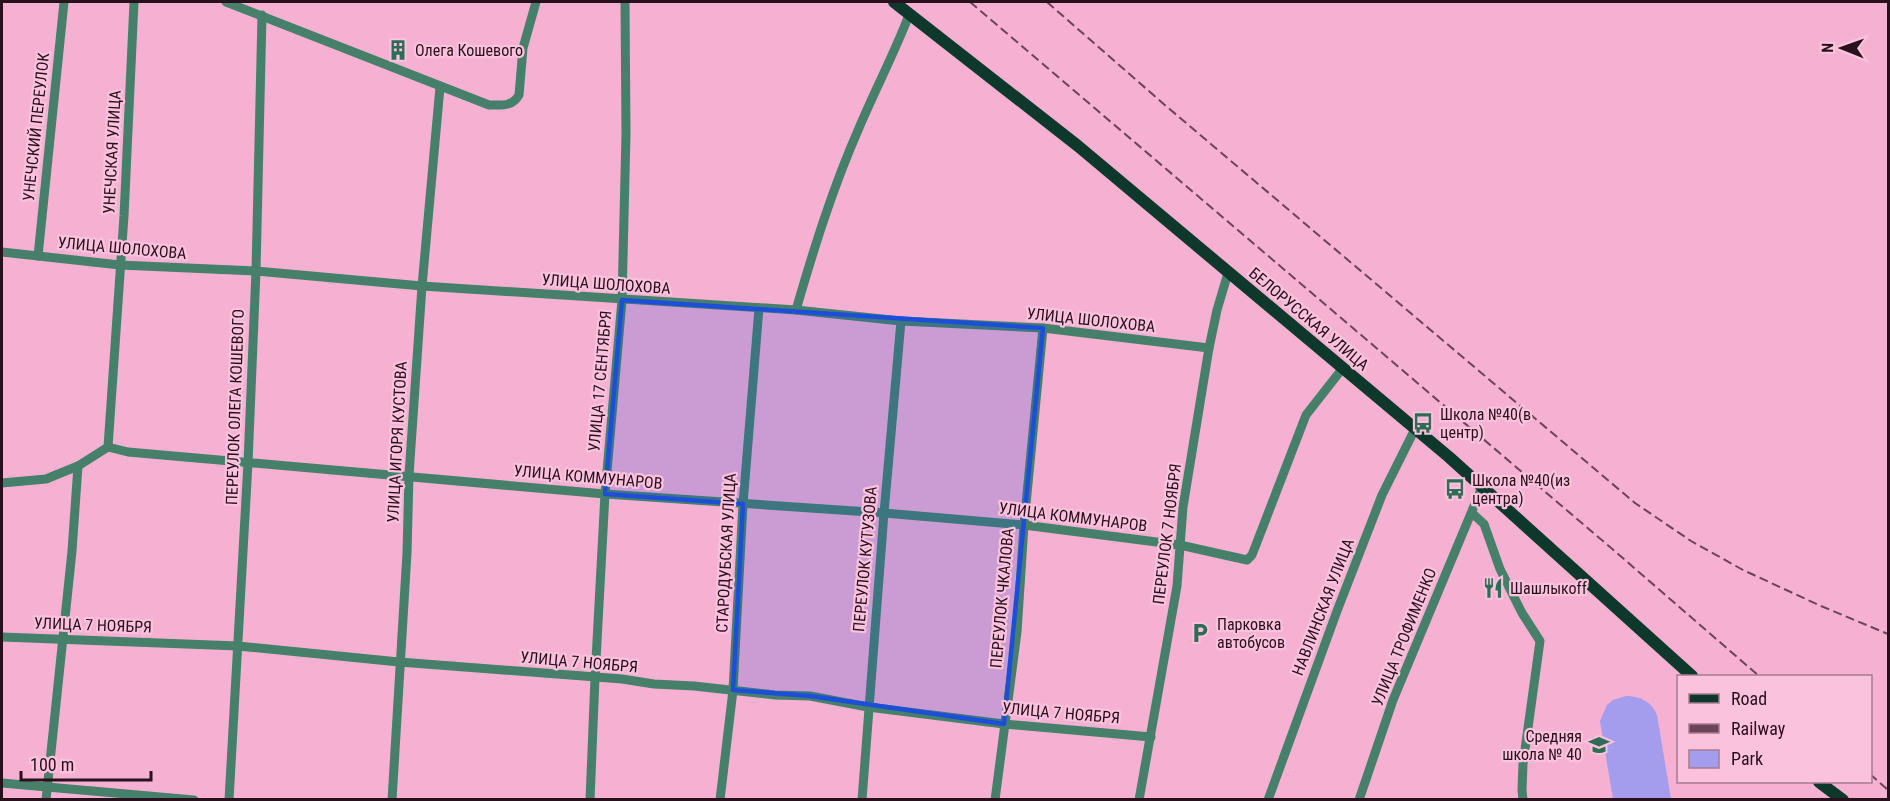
<svg xmlns="http://www.w3.org/2000/svg" width="1890" height="801" font-family="'Roboto Condensed',sans-serif">
	<style>
		.green { fill: #a49cec }
		.lines { fill: none; stroke-linecap: round; stroke-linejoin: round }
		.minor { stroke: #46806b; stroke-width: 9 }
		.major { stroke: #0d382b; stroke-width: 12 }
		.rail { stroke: #6c4458; stroke-width: 2; stroke-dasharray: 9 4.5; stroke-linecap: butt }
		.marked { fill: #1d4ed8; fill-opacity: 0.2; stroke: #1d4ed8; stroke-width: 4.5; stroke-linejoin: round }
		.labels { text-anchor: middle; dominant-baseline: central; stroke-width: 4.5; stroke-linejoin: round; paint-order: stroke }
		.poi-label { font-size: 16px; fill: #29101d; stroke: #fac2dd; text-anchor: start }
		.street-label { font-size: 16px; fill: #29101d; stroke: #fac2dd }
	</style>
	<rect width="100%" height="100%" fill="#f5b0d2"/>
	<path class="green" d="M1626,696C1640,696 1652,702 1657,715L1671,799H1613L1600,721L1607,705L1613,700Z"/>
	<g class="lines">
		<g class="minor">
			<path d="M226,2L489,105C502,105 512,107 519,95L523,48L536,2"/>
			<path d="M2,252L120,265L256,271L422,286L796,310L901,321L1043,328L1209,348"/>
			<path d="M38,256L64,2"/>
			<path d="M796,310C814,248 833,187 859,128C875,90 894,54 909,15"/>
			<path d="M108,447L124,216L134,2"/>
			<path d="M2,483L46,479L78,466L108,447L128,452L605,494L884,513L1024,525L1180,545L1247,560L1252,555L1306,415L1342,369"/>
			<path d="M1472,513L1484,524L1500,569L1522,613L1540,641L1523,764L1522,790L1523,800"/>
			<path d="M2,637L238,646L399,662L622,679L654,684L694,686L775,695L810,696L868,707L1004,724L1151,737"/>
			<path d="M2,783L194,800"/>
			<path d="M46,800L72,551L78,466"/>
			<path d="M229,800L248,463L256,271L262,15"/>
			<path d="M392,800L407,553L409,475L422,286L440,87"/>
			<path d="M590,800L595,678L605,494L622,300L626,134L625,2"/>
			<path d="M720,800L733,690L743,504L759,308"/>
			<path d="M862,800L884,513L901,321"/>
			<path d="M995,800L1017,632L1024,525L1043,328"/>
			<path d="M1139,800L1177,586L1183,507L1209,348L1217,310L1228,273"/>
			<path d="M1268,800L1337,611L1382,495L1415,429"/>
			<path d="M1359,800L1393,700L1482,487"/>
		</g>
		<g class="major">
			<path d="M894,2L1078,146L1449,457L1692,676"/>
			<path d="M1819,782L1843,800"/>
		</g>
		<g class="rail">
			<path d="M970,2L1610,547L1759,676"/>
			<path d="M1047,2L1166,106L1635,503L1691,541L1743,570L1821,606L1888,634"/>
			<path d="M1870,774L1888,790"/>
		</g>
	</g>
	<path class="marked" d="M622,300L1043,328L1004,724L810,696L733,690L743,504L605,494Z"/>
	<defs>
		<g id="building-bare" transform="scale(1.62)"><path d="M-4-6H4V6H1V3H-1V6H-4ZM-2.5-4.3h1.7v1.8h-1.7ZM.8-4.3h1.7v1.8H.8ZM-2.5-1h1.7V.8h-1.7ZM.8-1h1.7V.8H.8Z" fill="#2f6b56" stroke="#fac2dd" stroke-width="2.5" paint-order="stroke"/></g>
		<g id="bus-bare" transform="scale(1.62)"><path d="M-5-6H5V4H4V6H2V4H-2V6H-4V4H-5ZM-3.5-4V0h7V-4ZM-3.5 1.2v1.5H-2V1.2ZM2 1.2v1.5H3.5V1.2Z" fill="#2f6b56" stroke="#fac2dd" stroke-width="2.5" paint-order="stroke"/></g>
		<g id="restaurant-bare" transform="scale(1.62)"><path d="M-5-6h1v4h1v-4h1v4h1v-4h1v5L-1.5 .5V6h-2V.5L-5-1ZM5-6V6H3V1.5H1.5Q1.5-4 5-6Z" fill="#2f6b56" stroke="#fac2dd" stroke-width="2.5" paint-order="stroke"/></g>
		<g id="parking-bare" transform="scale(1.62)"><path d="M-3.5-5.5H1a3.5 3.5 0 0 1 0 7H-1V5.5H-3.5ZM-1-3.4V-.6H.8a1.4 1.4 0 0 0 0-2.8Z" fill="#2f6b56" stroke="#fac2dd" stroke-width="2.5" paint-order="stroke"/></g>
		<g id="school-bare" transform="scale(1.62)"><path d="M0-5L7-2L0 1L-7-2ZM-4 1L0 2.5L4 1V4Q0 6-4 4Z" fill="#2f6b56" stroke="#fac2dd" stroke-width="2.5" paint-order="stroke"/></g>
	</defs>
	<g fill-rule="evenodd">
		<use href="#building-bare" x="398" y="50"/>
		<use href="#bus-bare" x="1423" y="423"/>
		<use href="#bus-bare" x="1455" y="489"/>
		<use href="#restaurant-bare" x="1493" y="588"/>
		<use href="#parking-bare" x="1200" y="633"/>
		<use href="#school-bare" x="1599" y="745"/>
	</g>
	<g class="labels">
		<g class="poi-label">
			<text x="415" y="50">Олега Кошевого</text>
			<text x="1440" y="414">Школа №40(в<tspan x="1440" dy="18">центр)</tspan></text>
			<text x="1472" y="480">Школа №40(из<tspan x="1472" dy="18">центра)</tspan></text>
			<text x="1510" y="588">Шашлыкоff</text>
			<text x="1217" y="624">Парковка<tspan x="1217" dy="18">автобусов</tspan></text>
			<text x="1582" y="736" text-anchor="end">Средняя<tspan x="1582" dy="18">школа № 40</tspan></text>
		</g>
		<g class="street-label">
			<text transform="translate(36 127) rotate(-84)">УНЕЧСКИЙ ПЕРЕУЛОК</text>
			<text transform="translate(112 152) rotate(-87)">УНЕЧСКАЯ УЛИЦА</text>
			<text transform="translate(122 248) rotate(5)">УЛИЦА ШОЛОХОВА</text>
			<text transform="translate(606 284) rotate(4)">УЛИЦА ШОЛОХОВА</text>
			<text transform="translate(1309 319) rotate(40)">БЕЛОРУССКАЯ УЛИЦА</text>
			<text transform="translate(1091 320) rotate(6)">УЛИЦА ШОЛОХОВА</text>
			<text transform="translate(600 381) rotate(-85)">УЛИЦА 17 СЕНТЯБРЯ</text>
			<text transform="translate(235 407) rotate(-88)">ПЕРЕУЛОК ОЛЕГА КОШЕВОГО</text>
			<text transform="translate(397 442) rotate(-87)">УЛИЦА ИГОРЯ КУСТОВА</text>
			<text transform="translate(588 477) rotate(5)">УЛИЦА КОММУНАРОВ</text>
			<text transform="translate(1073 517) rotate(7)">УЛИЦА КОММУНАРОВ</text>
			<text transform="translate(1167 534) rotate(-83)">ПЕРЕУЛОК 7 НОЯБРЯ</text>
			<text transform="translate(726 553) rotate(-87)">СТАРОДУБСКАЯ УЛИЦА</text>
			<text transform="translate(865 559) rotate(-85)">ПЕРЕУЛОК КУТУЗОВА</text>
			<text transform="translate(1002 598) rotate(-85)">ПЕРЕУЛОК ЧКАЛОВА</text>
			<text transform="translate(1323 607) rotate(-69)">НАВЛИНСКАЯ УЛИЦА</text>
			<text transform="translate(93 625) rotate(2)">УЛИЦА 7 НОЯБРЯ</text>
			<text transform="translate(1404 637) rotate(-68)">УЛИЦА ТРОФИМЕНКО</text>
			<text transform="translate(579 662) rotate(5)">УЛИЦА 7 НОЯБРЯ</text>
			<text transform="translate(1061 713) rotate(5)">УЛИЦА 7 НОЯБРЯ</text>
		</g>
	</g>
	<rect width="1890" height="801" fill="none" stroke="#29101d" stroke-width="6"/>
	<rect x="1677" y="675" width="195" height="108" fill="#fac2dd" stroke="#a67b90" stroke-width="1.5"/>
	<rect x="1689" y="694" width="30" height="9" fill="#0d382b" stroke="#a67b90" stroke-width="1.5"/>
	<text x="1731" y="705" font-size="18" fill="#29101d">Road</text>
	<rect x="1689" y="724" width="30" height="9" fill="#6c4458" stroke="#a67b90" stroke-width="1.5"/>
	<text x="1731" y="735" font-size="18" fill="#29101d">Railway</text>
	<rect x="1689" y="750" width="30" height="18" fill="#a49cec" stroke="#a67b90" stroke-width="1.5"/>
	<text x="1731" y="765" font-size="18" fill="#29101d">Park</text>
	<g transform="translate(1842 48) rotate(271)" stroke="#fac2dd" stroke-width="4.5" paint-order="stroke">
	<path d="M0-4.5L10 22L0 15L-10 22Z" fill="#29101d"/>
	<text y="-9" font-size="16" font-weight="bold" text-anchor="middle" fill="#29101d">N</text>
	</g>
	<path d="M21 771v9h130v-9" fill="none" stroke="#29101d" stroke-width="3"/>
	<text x="30" y="771" font-size="18" fill="#29101d" stroke="#fac2dd" stroke-width="4.5" paint-order="stroke">100 m</text>
</svg>
